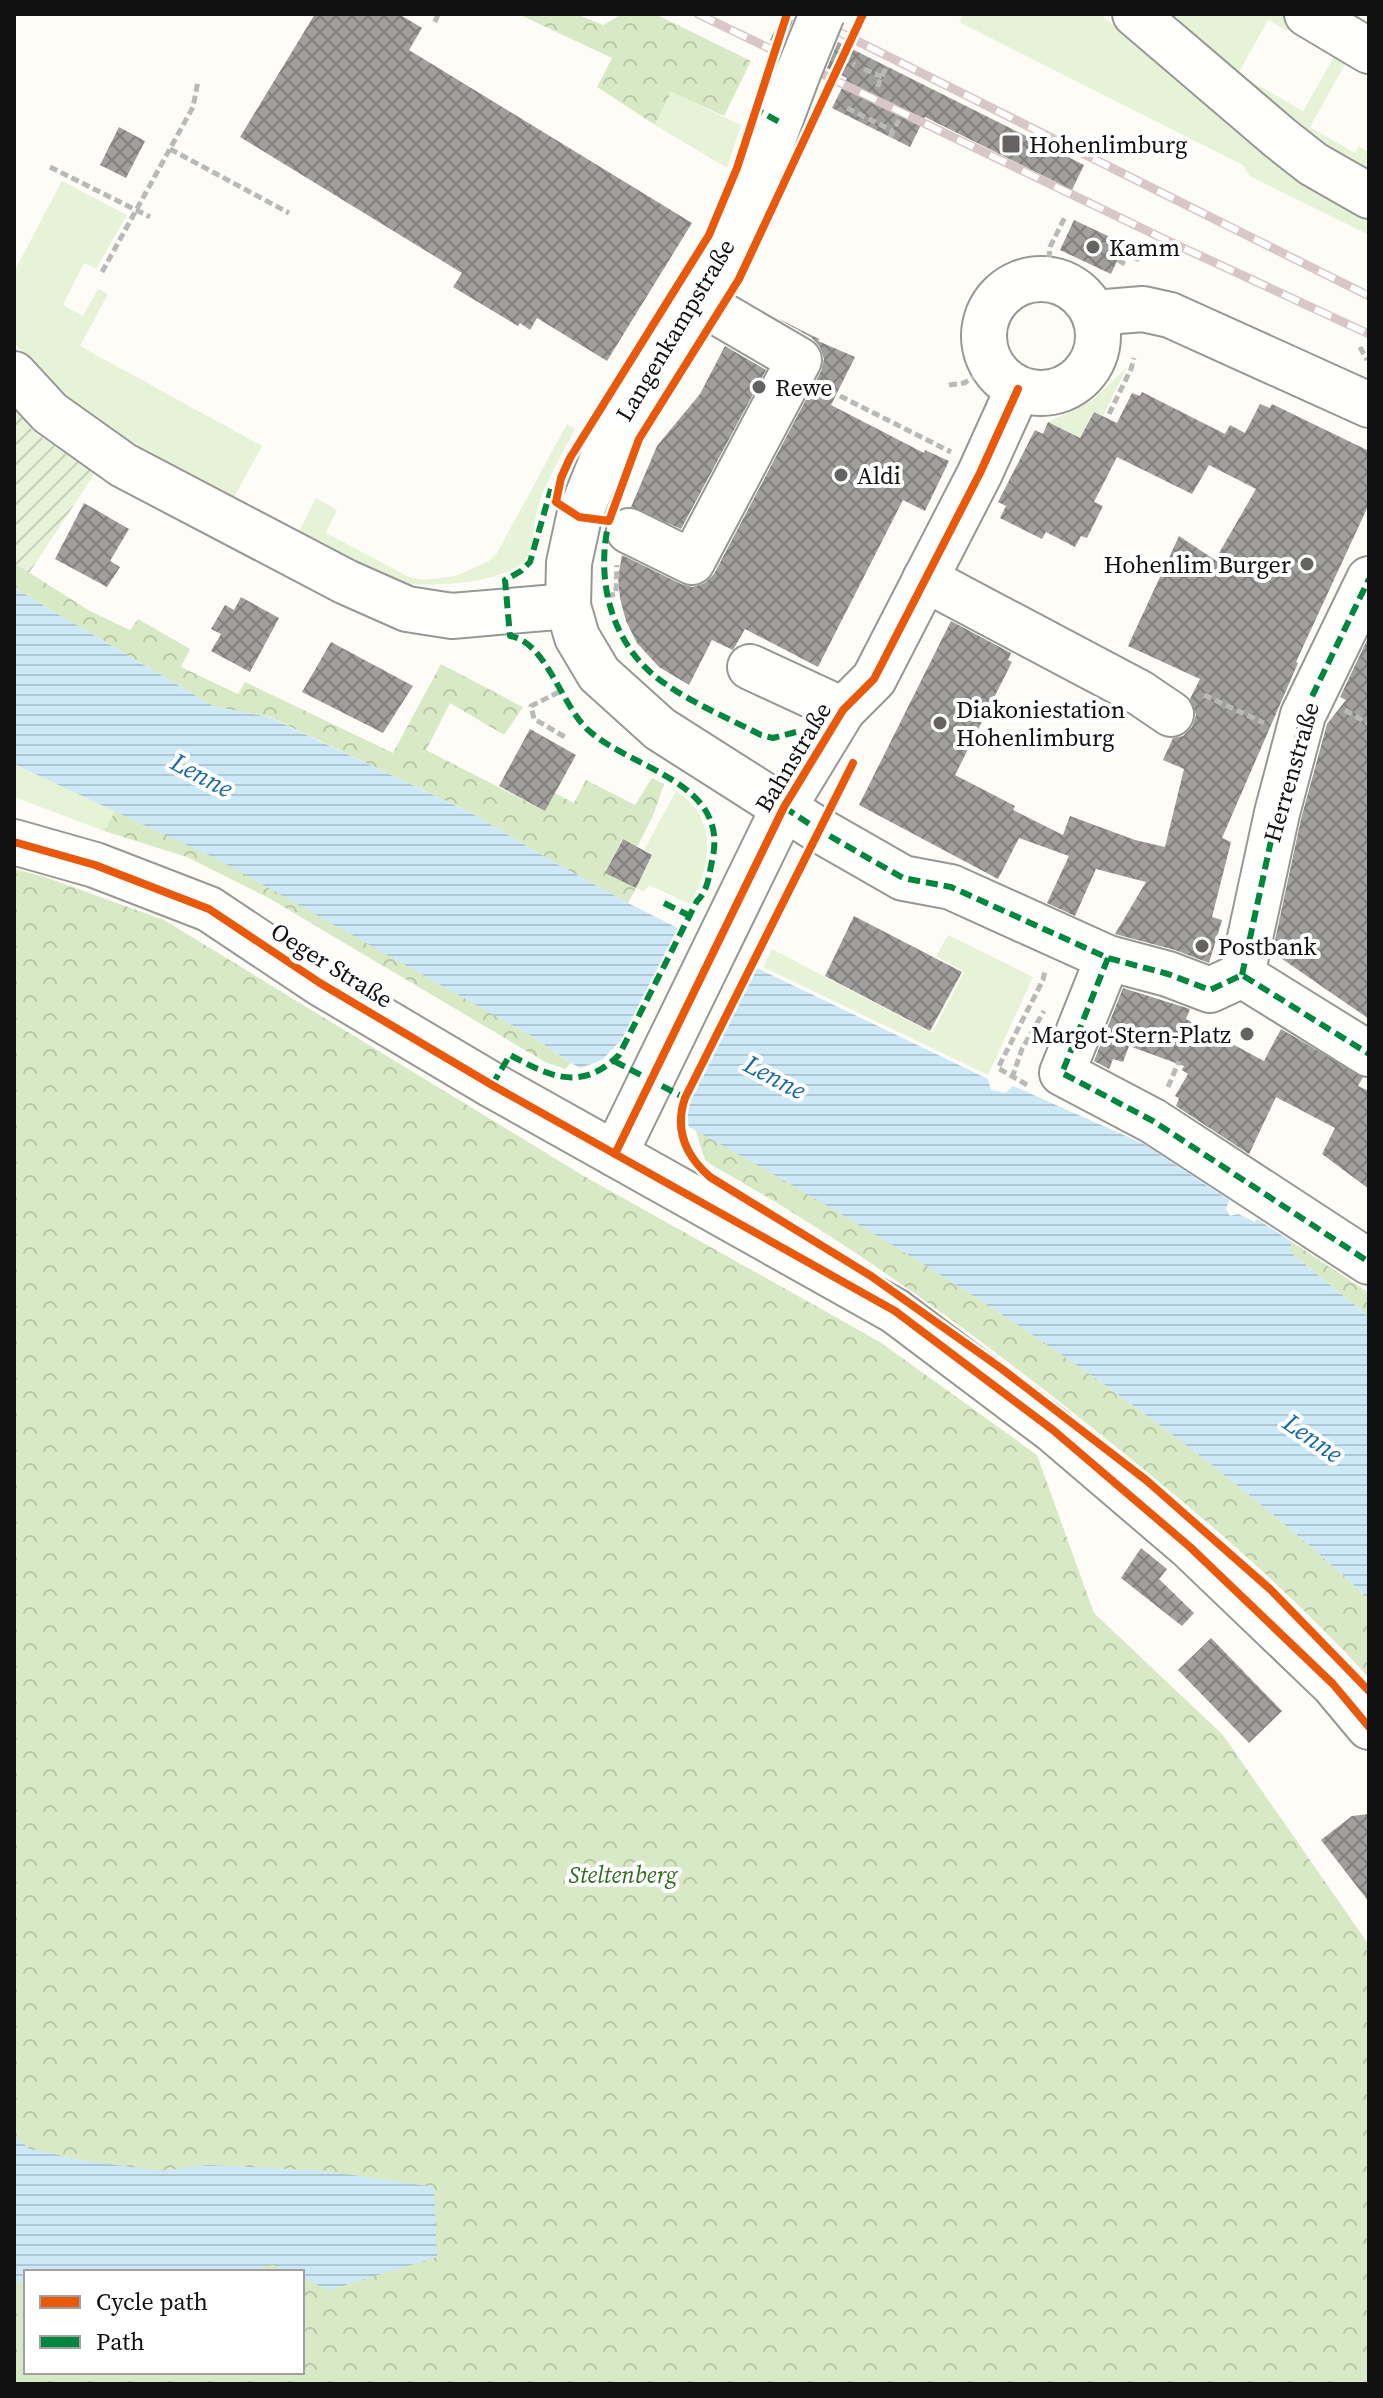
<svg xmlns="http://www.w3.org/2000/svg" width="1383" height="2398" font-family="'Source Serif 4',serif">
	<style>
		.grass { fill: #e7f3d7 }
		.forest { fill: url(#forest-crowns); fill-rule: evenodd }
		.garden { fill: url(#garden-furrows) }
		.water { fill: url(#water-rules) }
		.pier { fill: #fdfcf7 }
		.building { fill: url(#building-cross-hatch) }
		.lines { fill: none; stroke-linecap: round; stroke-linejoin: round }
		.minor-casing { stroke: #979795; stroke-width: 48 }
		.path { stroke: #b9b9b8; stroke-width: 5; stroke-dasharray: 8 4; stroke-linecap: butt }
		.minor { stroke: #fffffe; stroke-width: 44 }
		.rail-casing { stroke: #d9c6c7; stroke-width: 9 }
		.rail { stroke: #fff; stroke-width: 6; stroke-dasharray: 18; stroke-linecap: butt }
		.minor-bridge-casing { stroke: #979795; stroke-width: 48; stroke-linecap: butt }
		.minor-bridge { stroke: #fffffe; stroke-width: 44 }
		.quiet { stroke: #00873e; stroke-width: 6; stroke-dasharray: 12 6; stroke-linecap: butt }
		.cycleway-casing { stroke: #fff; stroke-width: 13 }
		.cycleway { stroke: #e8590c; stroke-width: 8 }
		.poi-dot { fill: #646362; stroke: #fff; stroke-width: 3 }
		.labels { text-anchor: middle; dominant-baseline: central; stroke-width: 8; stroke-linejoin: round; paint-order: stroke }
		.poi-label { font-size: 24px; fill: #111; stroke: #fff; text-anchor: start }
		.street-label { font-size: 24px; fill: #111; stroke: #fff }
		.park-label { font-size: 24px; font-style: italic; fill: #2f6b1f; stroke: #fff }
		.water-label { font-size: 26px; font-style: italic; fill: #1768a6; stroke: #fff }
	</style>
	<defs>
		<pattern id="forest-crowns" width="20" height="18" patternUnits="userSpaceOnUse" patternTransform="scale(2)"><rect width="20" height="18" fill="#d8eac5"/><path d="M2 6a3 3 0 1 1 6 0M12 15a3 3 0 1 1 6 0" fill="none" stroke="#b8c8a8"/></pattern>
		<pattern id="garden-furrows" width="10" height="10" patternUnits="userSpaceOnUse" patternTransform="scale(2)"><rect width="10" height="10" fill="#e7f3d7"/><path d="M-1 1l2-2M0 10L10 0M9 11l2-2" fill="none" stroke="#c5cfb8"/></pattern>
		<pattern id="water-rules" width="6" height="5" patternUnits="userSpaceOnUse" patternTransform="scale(2)"><rect width="6" height="5" fill="#cde8f7"/><path d="M0 2.5h6" fill="none" stroke="#afc6d3"/></pattern>
		<pattern id="building-cross-hatch" width="8" height="8" patternUnits="userSpaceOnUse" patternTransform="scale(2)"><rect width="8" height="8" fill="#a19f9c"/><path d="M0 0l8 8M0 8l8-8" fill="none" stroke="#82807e"/></pattern>
	</defs>
	<rect width="100%" height="100%" fill="#fdfcf7"/>
	<g class="grass">
		<path d="M963,14H1100L1290,174L1369,215V235L1250,176L1243,165L959,22Z"/>
		<path d="M1174,14H1284L1294,20L1288,31L1268,20L1238,74L1303,111L1334,57L1314,45L1320,36L1369,68L1365,75L1345,64L1310,127L1355,153L1359,146L1369,152V177C1297,137 1230,75 1174,14Z"/>
		<path d="M671,92L741,125L727,168L655,125Z"/>
		<path d="M62,181L127,215L96,269L84,263L63,305L83,316L98,289L108,294L80,346L262,446L232,501L74,407L28,360L14,342V272Z"/>
		<path d="M1127,367L1103,416L1093,412L1080,438L1048,422L1092,401Z"/>
		<path d="M567,424L575,429C562,455 546,480 538,507C533,522 535,542 528,556C511,585 423,588 393,582L298,534L316,498L337,510L326,533L409,577L423,580L456,576L489,561L497,553Z"/>
		<path d="M14,764L115,811L104,831L14,797Z"/>
		<path d="M676,791C718,816 712,868 690,904L649,885L644,892L636,888L652,855L644,850Z"/>
		<path d="M948,935L1033,977L988,1075L763,967L772,949L932,1033L964,972L936,956Z"/>
	</g>
	<g class="forest">
		<path d="M518,14H576L603,25L622,14H655L751,61L724,116L671,92L655,125L597,87L612,58Z"/>
		<path d="M14,563L90,611L130,630L138,619L190,649L181,667L238,694L245,682L393,753L441,664L523,707L504,735L450,703L426,750L545,811L555,793L574,803L586,780L635,805L652,778L664,784L653,816L637,847L622,839L606,872L636,888L628,903L557,864L471,813L270,717L215,707L14,588Z"/>
		<path d="M115,811L219,859L535,1038L571,1063L565,1069L545,1062L267,897L187,857L104,831Z"/>
		<path d="M14,869L45,877L164,920L582,1175L880,1342L1037,1455L1094,1613L1223,1735L1369,1945V2384H14ZM26,2272H302V2372H26Z"/>
		<path d="M695,1129C933,1262 1168,1412 1369,1599V1678C1284,1584 1188,1504 1090,1426C971,1331 848,1241 715,1167L705,1160Z"/>
		<path d="M1292,1242L1369,1293V1317L1289,1251Z"/>
	</g>
	<path class="garden" d="M14,409L35,433L95,473L29,573L14,563Z"/>
	<g class="water">
		<path d="M14,588L215,707L269,717L471,813L557,864L628,903L757,968L988,1079L991,1090L1005,1093L1013,1086L1144,1144L1229,1200L1226,1209L1230,1216L1238,1214L1255,1222L1257,1219L1292,1242L1289,1251L1369,1317V1599C1133,1380 854,1213 571,1063L535,1038L219,860L14,764Z"/>
		<path d="M14,2137L30,2149L86,2161L161,2171L208,2165L326,2171L434,2187L437,2257L329,2290L302,2278V2272H289L273,2265L242,2272H26V2282H14Z"/>
	</g>
	<path class="pier" d="M679,925L758,965L693,1092L687,1113L689,1130L575,1070L602,1060L621,1040Z"/>
	<g class="building">
		<path d="M315,14H399L422,28L409,50L692,223L607,361L537,318L530,330L520,323L518,326L453,287L462,273L240,137Z"/>
		<path d="M782,15L793,20L782,46L770,40Z"/>
		<path d="M838,42L1084,165L1072,190L925,117L910,147L832,108L847,78L827,68Z"/>
		<path d="M119,127L145,141L126,178L100,165Z"/>
		<path d="M1074,220L1125,244L1111,274L1060,250Z"/>
		<path d="M775,317L819,339L818,341L855,357L831,405L924,453L925,450L949,461L925,511L903,500L818,667L745,629L733,650L712,640L689,685L659,667L637,643L626,621L620,598L618,578L622,555L681,584L693,587L705,583L714,574L821,371L824,359L820,347L812,338Z"/>
		<path d="M725,346L766,370L681,529L631,507L657,446L700,394Z"/>
		<path d="M1142,392L1225,434L1230,425L1245,433L1260,404L1270,408L1272,404L1369,451V504L1296,662L1298,663L1222,838L1231,842L1212,917L1222,920L1209,963L1175,950L1115,934L1146,882L1096,869L1075,916L1047,903L1069,856L1019,838L998,879L859,805L951,621L1011,653L1008,660L1012,662L955,775L1015,806L1013,810L1063,835L1070,816L1135,840L1165,847L1184,769L1163,760L1173,738L1183,736L1192,727L1196,715L1190,699L1200,679L1128,646L1179,536L1215,560L1256,489L1209,465L1192,494L1117,457L1094,502L1103,506L1087,538L1081,536L1075,547L1046,532L1042,539L1000,518L1006,506L998,502L1035,430L1043,434L1048,422L1080,438L1094,412L1117,423L1132,393L1140,396Z"/>
		<path d="M84,503L129,529L110,561L120,567L107,587L55,559Z"/>
		<path d="M241,597L279,618L250,672L211,651L221,634L211,629L225,605L234,610Z"/>
		<path d="M1369,636V1019L1275,954L1274,945L1301,819L1327,724L1346,700L1340,697Z"/>
		<path d="M331,642L413,686L383,733L302,692Z"/>
		<path d="M530,729L576,755L545,811L499,786Z"/>
		<path d="M623,839L652,855L636,888L605,873Z"/>
		<path d="M854,916L962,972L930,1031L825,976Z"/>
		<path d="M1123,988L1190,1009L1186,1019L1264,1061L1281,1029L1363,1077L1358,1086L1369,1091V1189L1322,1154L1335,1128L1276,1097L1249,1154L1176,1106L1179,1098L1175,1096L1188,1074L1182,1070L1184,1066L1129,1046L1123,1062L1113,1059L1109,1069L1094,1061Z"/>
		<path d="M1141,1548L1167,1569L1159,1579L1194,1613L1182,1626L1121,1578Z"/>
		<path d="M1211,1638L1282,1711L1249,1743L1178,1670Z"/>
		<path d="M1369,1814V1902L1321,1840L1352,1816Z"/>
	</g>
	<g class="lines">
		<g class="minor-casing">
			<g id="minor">
				<path d="M1135,14L1280,138L1313,164L1369,196"/>
				<path d="M1307,14L1369,51"/>
				<path d="M798,73L746,211L698,301L616,425L579,517L569,563L568,606L577,637L599,674L660,729L814,827L903,878L951,887L1108,958L1168,974L1210,990L1242,975L1369,1054"/>
				<circle cx="1041" cy="336" r="57"/>
				<path d="M1094,313L1143,309L1170,315L1369,405"/>
				<path d="M14,374L50,413L123,465L346,582L407,609L452,616L568,606"/>
				<path d="M629,531L692,562L799,360L698,301"/>
				<path d="M925,579L1140,693L1171,714"/>
				<path d="M750,667L843,710"/>
				<path d="M14,842L95,865L209,909L320,983L492,1085L895,1311L1053,1430L1190,1547L1333,1684L1369,1727"/>
				<path d="M1108,958L1062,1073L1153,1121L1369,1262"/>
				<path d="M1242,975L1277,813L1303,715L1369,579"/>
				<path d="M615,1154L784,807L843,710L874,679L980,473L1018,389"/>
			</g>
		</g>
		<g class="path">
			<path d="M435,22L438,14"/>
			<path d="M842,58L855,65"/>
			<path d="M864,69L882,77"/>
			<path d="M877,87L887,66"/>
			<path d="M847,108L893,131"/>
			<path d="M890,137L899,120"/>
			<path d="M170,149L289,213"/>
			<path d="M50,167L150,217"/>
			<path d="M1049,259L1050,247L1066,215"/>
			<path d="M1118,260L1126,265"/>
			<path d="M1136,261L1140,252"/>
			<path d="M102,272L193,107L198,81"/>
			<path d="M1360,347L1367,360"/>
			<path d="M949,385L964,383L978,375"/>
			<path d="M840,396L951,452"/>
			<path d="M1109,414L1131,369L1134,358"/>
			<path d="M607,596L616,594L617,565"/>
			<path d="M559,692L531,706L534,719L565,737"/>
			<path d="M1204,695L1264,723"/>
			<path d="M1345,710L1369,724"/>
			<path d="M1012,1078L1022,1049L1044,1011"/>
			<path d="M1027,1085L998,1068L1043,980L1045,971"/>
			<path d="M1168,1087L1179,1061"/>
		</g>
		<use href="#minor" class="minor"/>
		<g class="rail-casing">
			<g id="rail">
				<path d="M698,14L1164,239L1369,334"/>
				<path d="M803,14L1369,296"/>
			</g>
		</g>
		<use href="#rail" class="rail"/>
		<g class="minor-bridge-casing">
			<path id="minor-bridge" d="M798,73L822,14"/>
		</g>
		<use href="#minor-bridge" class="minor-bridge"/>
		<g class="quiet">
			<path d="M752,107L783,124"/>
			<path d="M611,514C593,576 610,648 667,685C696,705 730,719 761,735L773,738L796,732"/>
			<path d="M784,807L814,827L903,878L951,887L1108,958L1168,974L1210,990L1242,975L1369,1054"/>
			<path d="M664,903L690,916"/>
			<path d="M1108,958L1062,1073L1153,1121L1369,1262"/>
			<path d="M1242,975L1277,813L1303,715L1369,579"/>
			<path d="M614,1061L685,1098"/>
			<path d="M492,1085L510,1055C551,1077 581,1092 619,1055L697,901C708,891 709,875 712,861C731,781 631,770 587,729C561,704 546,642 510,636L505,580L521,571L530,562L551,489"/>
		</g>
		<g class="cycleway-casing">
			<g id="cycleway">
				<path d="M787,14L737,168L709,235L570,458L561,478L556,502L579,517L609,521L639,439L739,279L863,14"/>
				<path d="M853,763L685,1098C674,1130 686,1156 710,1177L871,1276L1002,1369L1146,1480L1271,1590L1369,1691"/>
				<path d="M14,842L95,865L209,909L320,983L492,1085L895,1311L1053,1430L1190,1547L1333,1684L1369,1727"/>
				<path d="M615,1154L784,807L843,710L874,679L980,473L1018,389"/>
			</g>
		</g>
		<use href="#cycleway" class="cycleway"/>
	</g>
	<g class="poi-dot">
		<rect x="1001" y="134" width="20" height="20" rx="4"/>
		<circle cx="1093" cy="247" r="8"/>
		<circle cx="759" cy="387" r="8"/>
		<circle cx="841" cy="475" r="8"/>
		<circle cx="1307" cy="564" r="8"/>
		<circle cx="940" cy="723" r="8"/>
		<circle cx="1202" cy="946" r="8"/>
		<circle cx="1247" cy="1034" r="8"/>
	</g>
	<g class="labels">
		<g class="poi-label">
			<text x="1029" y="144">Hohenlimburg</text>
			<text x="1109" y="247">Kamm</text>
			<text x="775" y="387">Rewe</text>
			<text x="857" y="475">Aldi</text>
			<text x="1291" y="564" text-anchor="end">Hohenlim Burger</text>
			<text x="956" y="709">Diakoniestation<tspan x="956" dy="28">Hohenlimburg</tspan></text>
			<text x="1218" y="946">Postbank</text>
			<text x="1231" y="1034" text-anchor="end">Margot-Stern-Platz</text>
		</g>
		<g class="street-label">
			<text transform="translate(675 330) rotate(-59)">Langenkampstraße</text>
			<text transform="translate(793 757) rotate(-59)">Bahnstraße</text>
			<text transform="translate(1291 772) rotate(-74)">Herrenstraße</text>
			<text transform="translate(332 965) rotate(32)">Oeger Straße</text>
		</g>
		<g class="park-label">
			<text x="623" y="1874">Steltenberg</text>
		</g>
		<g class="water-label">
			<text transform="translate(202 775) rotate(28)">Lenne</text>
			<text transform="translate(775 1077) rotate(28)">Lenne</text>
			<text transform="translate(1313 1438) rotate(35)">Lenne</text>
		</g>
	</g>
	<rect width="1383" height="2398" fill="none" stroke="#111111" stroke-width="32"/>
	<rect x="24" y="2270" width="280" height="104" fill="#ffffff" stroke="#a0a0a0" stroke-width="2"/>
	<rect x="40" y="2296" width="40" height="12" fill="#e8590c" stroke="#a0a0a0" stroke-width="2"/>
	<text x="96" y="2310" font-size="24" fill="#111111">Cycle path</text>
	<rect x="40" y="2336" width="40" height="12" fill="#00873e" stroke="#a0a0a0" stroke-width="2"/>
	<text x="96" y="2350" font-size="24" fill="#111111">Path</text>
</svg>
